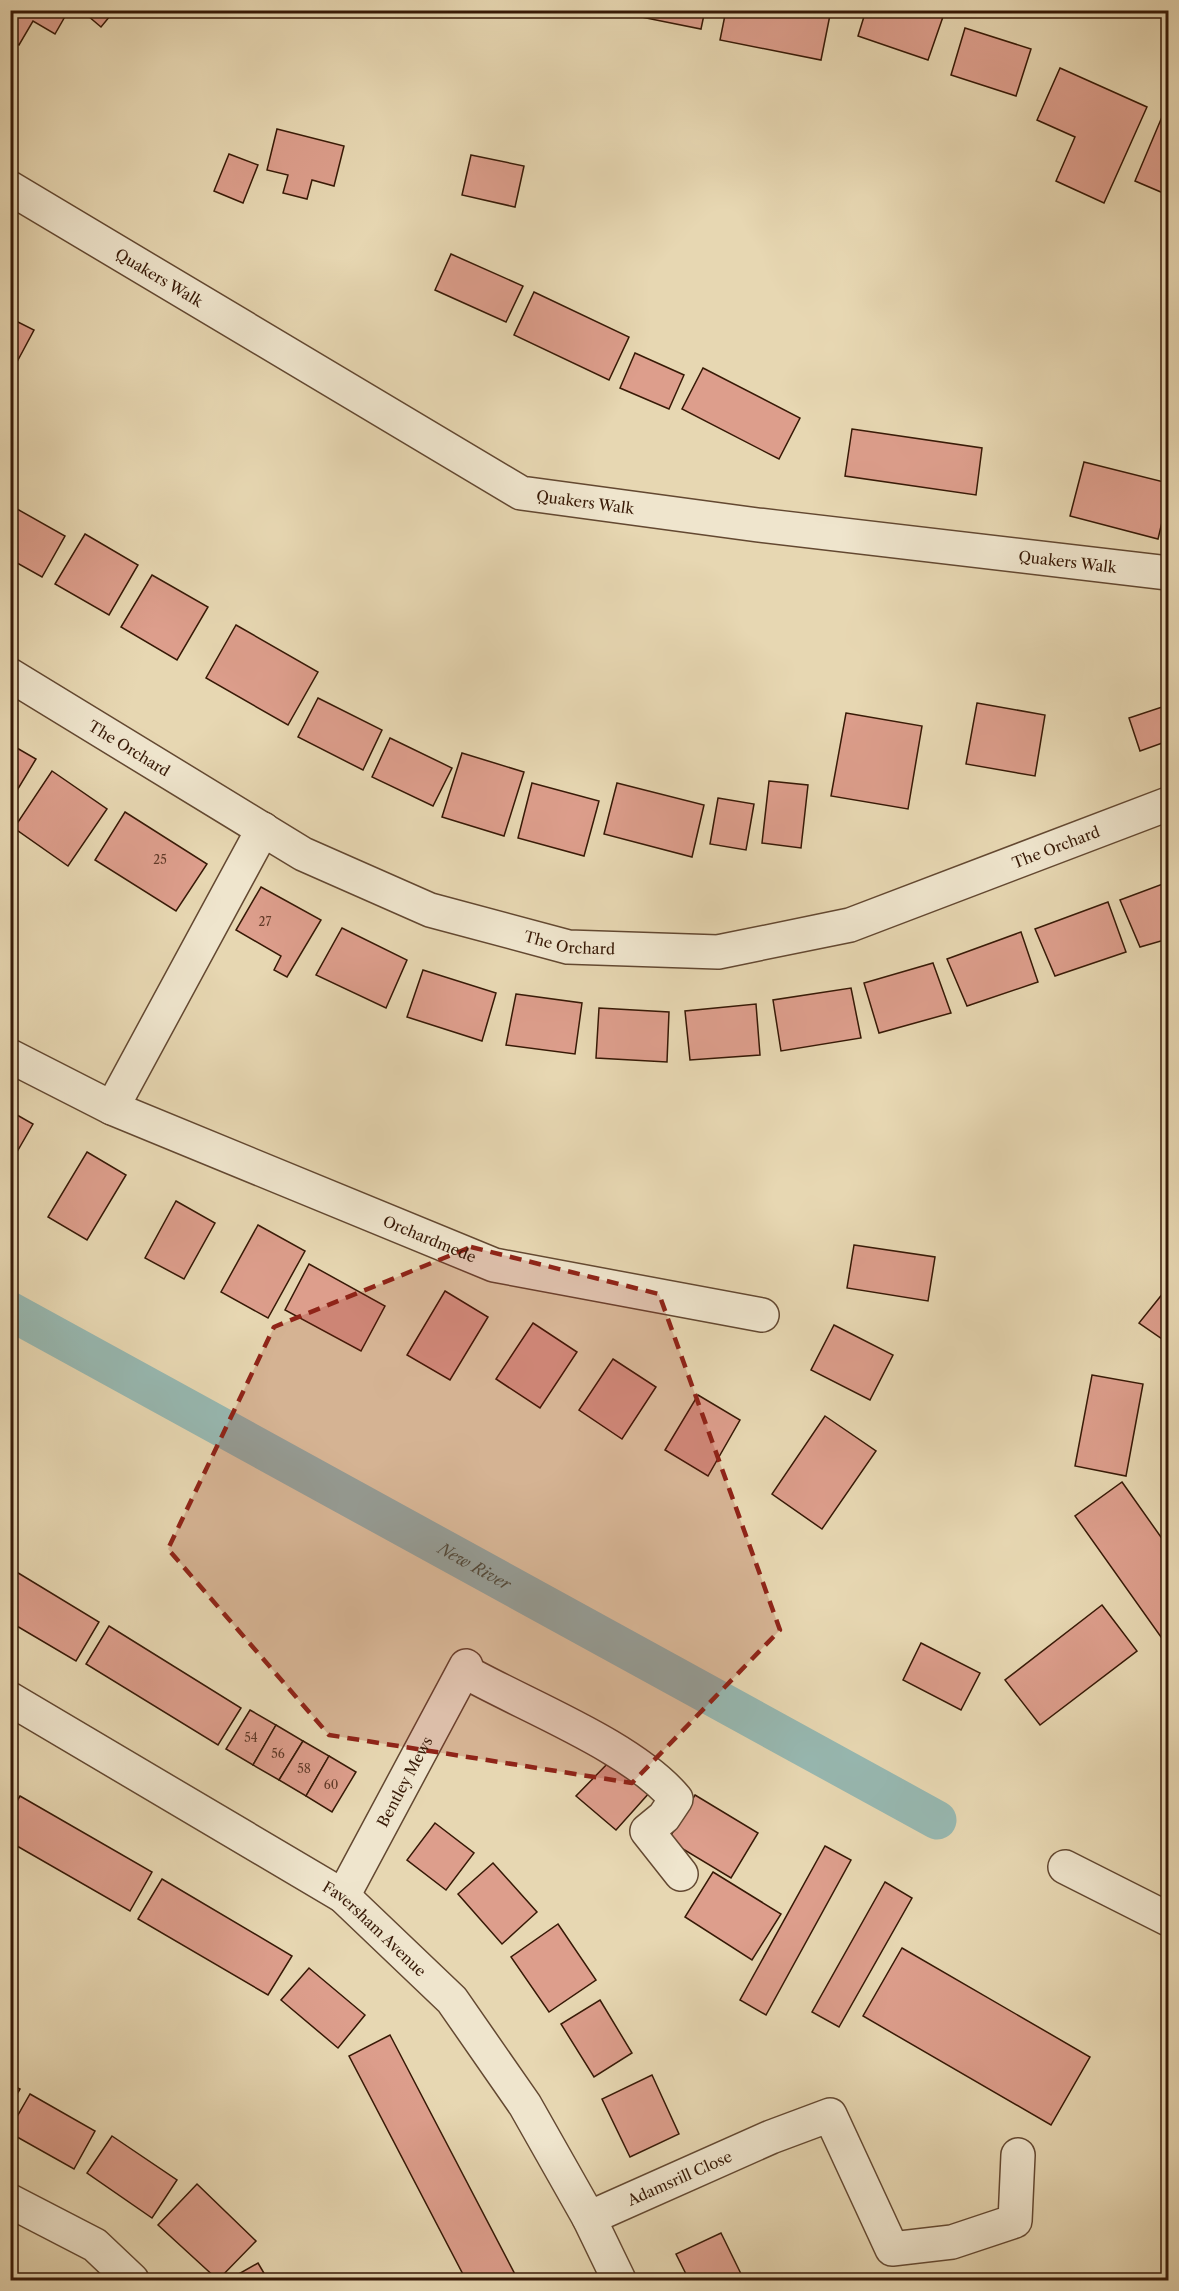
<svg xmlns="http://www.w3.org/2000/svg" width="1179" height="2291" font-family="'Libre Caslon Text',serif">
	<style>
		.lines { fill: none; stroke-linecap: round; stroke-linejoin: round }
		.canal { stroke: #97b8b1; stroke-width: 39 }
		.building { fill: #dd9e8c; stroke: #371906; stroke-width: 1.5 }
		.minor-casing { stroke: #634831; stroke-width: 36 }
		.minor { stroke: #efe5cd; stroke-width: 33 }
		.marked { fill: #8f2418; fill-opacity: 0.2; stroke: #8f2418; stroke-width: 4.5; stroke-dasharray: 12 8; stroke-linejoin: round }
		.labels { text-anchor: middle; dominant-baseline: central; stroke-width: 4.5; stroke-linejoin: round; paint-order: stroke }
		.number-label { font-size: 12px; fill: #603a28 }
		.street-label { font-size: 15px; fill: #371906; stroke: #efe5cd }
		.water-label { font-size: 16px; font-style: italic; fill: #544939; stroke: #efe5cd }
	</style>
	<rect width="100%" height="100%" fill="#e7d7b2"/>
	<filter id="stains"><feTurbulence type="fractalNoise" baseFrequency=".00333" numOctaves="4"/><feColorMatrix values="0 0 0 0 .2 0 0 0 0 .09 0 0 0 0 .02 0 0 0 .5 -.17"/></filter>
	<radialGradient id="worn" r=".72"><stop offset=".6" stop-color="#630" stop-opacity="0"/><stop offset="1" stop-color="#630" stop-opacity=".3"/></radialGradient>
	<g class="lines">
		<path class="canal" id="s1" d="M10,1311L937,1820"/>
	</g>
	<g class="building">
		<path d="M10,10H62L67,13L55,34L33,21L19,45L10,40Z"/>
		<path d="M81,10H115L101,27Z"/>
		<path d="M632,10H705L701,29L631,15Z"/>
		<path d="M726,10H831L821,60L720,40Z"/>
		<path d="M866,10L945,11L928,60L858,36Z"/>
		<path d="M965,28L1031,49L1016,96L951,75Z"/>
		<path d="M1060,68L1147,107L1104,203L1056,181L1075,137L1037,120Z"/>
		<path d="M1167,105L1168,106V195L1135,181Z"/>
		<path d="M277,129L344,146L334,186L312,180L307,199L283,193L288,175L267,170Z"/>
		<path d="M229,154L258,165L243,203L214,191Z"/>
		<path d="M471,155L524,166L515,207L462,195Z"/>
		<path d="M451,254L523,286L506,322L435,290Z"/>
		<path d="M534,292L629,337L609,380L514,335Z"/>
		<path d="M10,318L34,330L10,375Z"/>
		<path d="M635,353L684,375L669,409L620,388Z"/>
		<path d="M703,368L800,418L779,459L682,409Z"/>
		<path d="M852,429L982,448L976,495L845,476Z"/>
		<path d="M1084,462L1168,483V497L1158,539L1070,516Z"/>
		<path d="M10,505L65,536L42,577L10,559Z"/>
		<path d="M85,534L138,565L109,615L55,584Z"/>
		<path d="M152,575L208,607L177,660L121,627Z"/>
		<path d="M236,625L318,672L288,725L206,678Z"/>
		<path d="M318,698L382,730L363,770L298,737Z"/>
		<path d="M977,703L1045,715L1035,776L966,764Z"/>
		<path d="M1168,705V741L1140,751L1129,718Z"/>
		<path d="M846,713L922,726L908,809L831,796Z"/>
		<path d="M390,738L452,768L433,806L372,777Z"/>
		<path d="M10,744L36,759L10,802Z"/>
		<path d="M462,753L524,772L504,836L442,817Z"/>
		<path d="M52,771L107,809L68,866L14,828Z"/>
		<path d="M769,781L808,785L801,848L762,843Z"/>
		<path d="M532,783L599,801L584,856L518,838Z"/>
		<path d="M617,783L704,805L692,857L604,834Z"/>
		<path d="M718,798L754,804L746,850L710,844Z"/>
		<path d="M125,812L207,864L176,911L95,860Z"/>
		<path d="M1168,882V939L1140,947L1120,900Z"/>
		<path d="M261,887L321,920L287,977L274,970L281,956L236,930Z"/>
		<path d="M1108,902L1126,952L1055,976L1035,929Z"/>
		<path d="M342,928L407,960L386,1008L316,975Z"/>
		<path d="M1021,932L1038,982L967,1006L947,959Z"/>
		<path d="M933,963L951,1013L879,1033L864,983Z"/>
		<path d="M423,970L496,993L482,1041L407,1017Z"/>
		<path d="M851,988L861,1038L781,1051L773,1000Z"/>
		<path d="M516,994L582,1003L575,1054L506,1045Z"/>
		<path d="M756,1004L760,1055L690,1060L685,1011Z"/>
		<path d="M599,1008L669,1012L667,1062L596,1058Z"/>
		<path d="M10,1111L33,1124L10,1164Z"/>
		<path d="M87,1152L126,1175L87,1240L48,1217Z"/>
		<path d="M176,1201L215,1223L184,1279L145,1258Z"/>
		<path d="M258,1225L305,1251L268,1318L221,1292Z"/>
		<path d="M854,1245L935,1257L928,1301L847,1288Z"/>
		<path d="M309,1264L385,1306L361,1351L285,1310Z"/>
		<path d="M1168,1287V1343L1139,1323Z"/>
		<path d="M445,1291L488,1317L450,1380L407,1355Z"/>
		<path d="M533,1323L577,1352L540,1408L496,1379Z"/>
		<path d="M834,1325L893,1355L870,1400L811,1370Z"/>
		<path d="M613,1359L656,1387L622,1439L579,1410Z"/>
		<path d="M1092,1375L1143,1384L1126,1476L1075,1466Z"/>
		<path d="M698,1395L740,1420L708,1476L665,1450Z"/>
		<path d="M825,1416L876,1451L822,1529L772,1494Z"/>
		<path d="M1122,1482L1168,1547V1632L1161,1637L1075,1516Z"/>
		<path d="M10,1568L99,1622L76,1661L10,1622Z"/>
		<path d="M1102,1605L1137,1651L1040,1725L1005,1680Z"/>
		<path d="M109,1626L241,1708L218,1745L86,1664Z"/>
		<path d="M921,1643L980,1673L961,1710L903,1680Z"/>
		<path d="M250,1710L276,1725L253,1765L226,1749Z"/>
		<path d="M276,1725L303,1741L279,1780L253,1765Z"/>
		<path d="M303,1741L329,1756L306,1796L279,1780Z"/>
		<path d="M329,1756L356,1772L332,1812L306,1796Z"/>
		<path d="M611,1760L650,1792L616,1830L576,1796Z"/>
		<path d="M695,1795L758,1833L731,1878L668,1840Z"/>
		<path d="M20,1796L152,1872L130,1911L10,1842V1813Z"/>
		<path d="M435,1823L474,1853L446,1890L407,1860Z"/>
		<path d="M825,1846L851,1860L766,2015L740,2000Z"/>
		<path d="M493,1863L537,1912L502,1944L458,1894Z"/>
		<path d="M713,1872L781,1914L752,1960L685,1917Z"/>
		<path d="M162,1879L292,1956L268,1995L138,1919Z"/>
		<path d="M885,1882L912,1898L839,2027L812,2012Z"/>
		<path d="M558,1924L596,1980L549,2012L511,1957Z"/>
		<path d="M902,1948L1090,2057L1051,2125L863,2016Z"/>
		<path d="M309,1968L365,2015L338,2048L281,2000Z"/>
		<path d="M600,2000L632,2053L594,2077L561,2024Z"/>
		<path d="M390,2035L518,2280H466L349,2056Z"/>
		<path d="M652,2075L679,2134L630,2157L602,2099Z"/>
		<path d="M10,2084L20,2089L10,2106Z"/>
		<path d="M30,2094L95,2131L74,2169L10,2133V2129Z"/>
		<path d="M112,2136L177,2180L152,2218L87,2173Z"/>
		<path d="M197,2184L256,2241L218,2280L158,2225Z"/>
		<path d="M721,2233L744,2280H689L676,2254Z"/>
		<path d="M258,2263L268,2280H228Z"/>
	</g>
	<g class="lines">
		<g class="minor-casing">
			<g id="minor">
				<path id="s2" d="M10,188L521,493L758,525L1168,573"/>
				<path id="s3" d="M10,675L303,854L430,910L568,947L718,952L850,925L1168,804"/>
				<path id="s4" d="M10,1056L112,1108L494,1265L762,1315"/>
				<path d="M112,1108L263,829"/>
				<path d="M464,1671C526,1706 632,1746 676,1799L664,1817L647,1831L681,1874"/>
				<path id="s5" d="M10,1699L343,1896L452,2000L525,2105L589,2218L619,2280"/>
				<path d="M1065,1867L1168,1919"/>
				<path id="s6" d="M343,1896L466,1666"/>
				<path d="M10,2201L95,2245L132,2280"/>
				<path id="s7" d="M589,2218L771,2137L830,2115L892,2249L952,2242L1015,2221L1018,2155"/>
			</g>
		</g>
		<use href="#minor" class="minor"/>
	</g>
	<path class="marked" d="M471,1247L659,1294L780,1630L632,1783L329,1735L168,1549L274,1327Z"/>
	<g class="labels">
		<g class="number-label">
			<text x="160" y="859">25</text>
			<text x="265" y="921">27</text>
			<text x="251" y="1737">54</text>
			<text x="278" y="1753">56</text>
			<text x="304" y="1768">58</text>
			<text x="331" y="1784">60</text>
		</g>
		<g class="street-label">
			<text stroke="none"><textPath href="#s2" startOffset="174">Quakers Walk</textPath></text>
			<text stroke="none"><textPath href="#s2" startOffset="660">Quakers Walk</textPath></text>
			<text stroke="none"><textPath href="#s2" startOffset="1146">Quakers Walk</textPath></text>
			<text stroke="none"><textPath href="#s3" startOffset="140">The Orchard</textPath></text>
			<text stroke="none"><textPath href="#s3" startOffset="1130">The Orchard</textPath></text>
			<text stroke="none"><textPath href="#s3" startOffset="626">The Orchard</textPath></text>
			<text stroke="none"><textPath href="#s4" startOffset="458">Orchardmede</textPath></text>
			<text stroke="none"><textPath href="#s6" startOffset="130">Bentley Mews</textPath></text>
			<text stroke="none"><textPath href="#s5" startOffset="432">Faversham Avenue</textPath></text>
			<text stroke="none"><textPath href="#s7" startOffset="99">Adamsrill Close</textPath></text>
		</g>
		<g class="water-label">
			<text stroke="none"><textPath href="#s1" startOffset="530">New River</textPath></text>
		</g>
	</g>
	<rect width="1179" height="2291" fill="none" stroke="#e7d7b2" stroke-width="36"/>
	<rect x="12" y="12" width="1155" height="2267" fill="none" stroke="#371906" stroke-width="3"/>
	<rect x="18" y="18" width="1143" height="2255" fill="none" stroke="#371906" stroke-width="1.5"/>
	<rect width="100%" height="100%" filter="url(#stains)"/>
	<rect width="100%" height="100%" fill="url(#worn)"/>
</svg>
